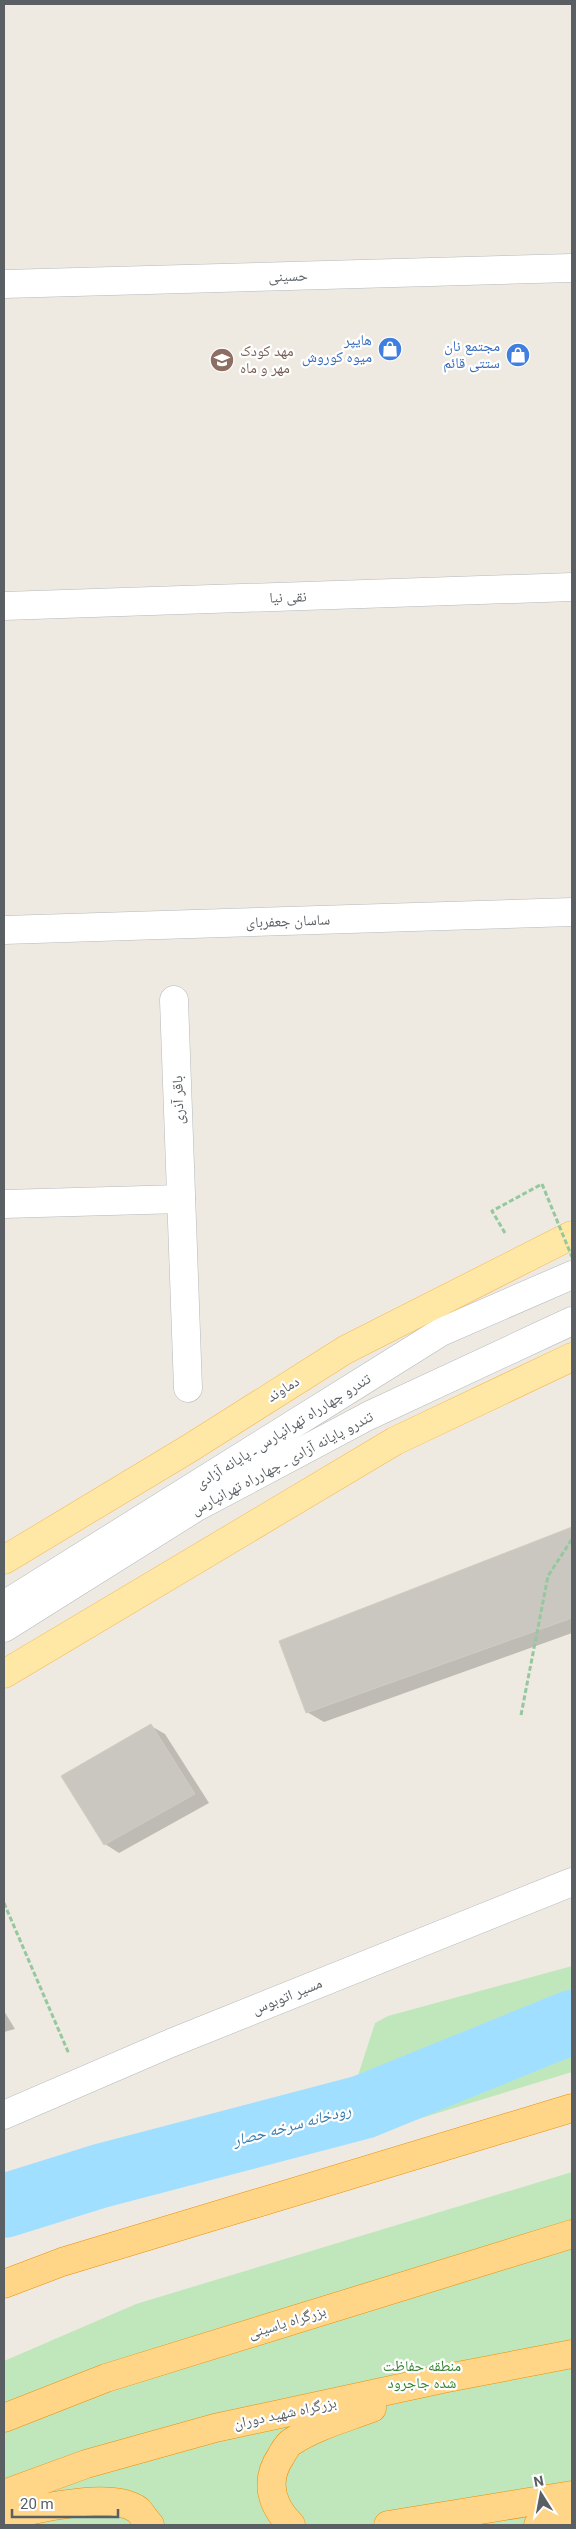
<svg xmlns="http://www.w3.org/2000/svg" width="576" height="2529" font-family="Roboto,'Noto Naskh Arabic',sans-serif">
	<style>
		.green { fill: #c0e7bc }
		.shadow { fill: #0003 }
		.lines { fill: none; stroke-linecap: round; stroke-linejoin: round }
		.river { stroke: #a0dfff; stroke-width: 64 }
		.building { fill: #cac7c0; stroke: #d2cbbf }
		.minor-casing { stroke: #b4b8bd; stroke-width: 29 }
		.major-casing { stroke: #f7b851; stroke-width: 29 }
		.highway-casing { stroke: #ef8d00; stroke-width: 29 }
		.path { stroke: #95c89e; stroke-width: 3; stroke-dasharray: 5 2.5; stroke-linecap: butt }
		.minor { stroke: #fff; stroke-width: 28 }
		.major { stroke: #ffe8a5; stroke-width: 28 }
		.highway { stroke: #ffd587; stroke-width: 28 }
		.path-bridge { stroke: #95c89e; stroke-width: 3; stroke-dasharray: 5 2.5; stroke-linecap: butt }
		.labels { text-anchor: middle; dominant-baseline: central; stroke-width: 4.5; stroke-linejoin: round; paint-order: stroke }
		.street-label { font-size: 15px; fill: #5a5f63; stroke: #fff }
		.shop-label { font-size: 15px; fill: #366cbe; stroke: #fff; text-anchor: end }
		.education-label { font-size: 15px; fill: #785e54; stroke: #fff; text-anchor: start }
		.park-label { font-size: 15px; fill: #358430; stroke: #fff }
		.water-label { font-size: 16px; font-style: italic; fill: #377bac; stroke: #fff }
	</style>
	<rect width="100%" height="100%" fill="#eeeae1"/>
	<g class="green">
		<path d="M572,1966V2072L362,2136L353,2091L375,2023L388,2016Z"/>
		<path d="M572,2172V2525H4V2361L136,2304Z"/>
	</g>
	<g class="shadow">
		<path d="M572,1528V1633L324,1722L307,1712L281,1642Z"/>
		<path d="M151,1726L165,1734L209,1803L119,1853L105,1844Z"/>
		<path d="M4,2011L15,2029L4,2032Z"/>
	</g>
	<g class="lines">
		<path class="river" d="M4,2206L100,2176L363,2107L572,2022"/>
	</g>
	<g class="building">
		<path d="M572,1527V1618L306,1713L279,1641Z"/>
		<path d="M151,1724L195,1794L104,1845L61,1776Z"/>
	</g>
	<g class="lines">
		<g class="minor-casing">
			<g id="minor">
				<path d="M4,284L572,268"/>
				<path d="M4,606L572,587"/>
				<path d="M4,930L572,912"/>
				<path d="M174,1000L188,1388"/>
				<path d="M4,1204L181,1199"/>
				<path d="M4,1605L441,1332L572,1275"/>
				<path d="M4,1628L195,1508L368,1416L572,1321"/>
				<path d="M4,2115L171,2043L572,1882"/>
			</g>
		</g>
		<g class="major-casing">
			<g id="major">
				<path d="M4,1560L190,1448L345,1350L572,1235"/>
				<path d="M4,1674L395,1441L572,1357"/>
			</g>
		</g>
		<g class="highway-casing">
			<g id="highway">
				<path d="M4,2284L62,2262L572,2108"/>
				<path d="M4,2418L106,2378L572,2234"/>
				<path d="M4,2494L86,2464L215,2428L442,2379L572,2354"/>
				<path d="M4,2516C35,2510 111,2490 138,2510C142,2514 146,2521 150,2525"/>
				<path d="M291,2525C271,2505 264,2481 281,2456C284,2451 287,2444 293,2441C316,2426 346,2418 372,2408"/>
				<path d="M388,2525L572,2495"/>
				<path d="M538,2525L572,2516"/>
			</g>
		</g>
		<g class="path">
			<path d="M505,1233L492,1211L542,1184"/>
			<path d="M521,1715L548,1576L572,1539"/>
			<path d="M4,1903L69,2054"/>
		</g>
		<use href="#minor" class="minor"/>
		<use href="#major" class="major"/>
		<use href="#highway" class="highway"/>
		<path class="path-bridge" d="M542,1184L572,1257"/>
	</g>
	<defs>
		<g id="shop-disc" transform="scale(1.25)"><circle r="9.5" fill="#3f7fe0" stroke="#fff"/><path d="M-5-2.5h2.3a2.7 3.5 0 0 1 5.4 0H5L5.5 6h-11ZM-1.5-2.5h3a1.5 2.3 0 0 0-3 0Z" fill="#fff"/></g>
		<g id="school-disc" transform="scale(1.25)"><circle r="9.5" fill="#8d6e63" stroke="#fff"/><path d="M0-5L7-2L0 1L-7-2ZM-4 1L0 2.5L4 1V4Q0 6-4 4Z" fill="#fff"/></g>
	</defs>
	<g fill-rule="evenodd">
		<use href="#shop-disc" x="390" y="349"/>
		<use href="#shop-disc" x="518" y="355"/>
		<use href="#school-disc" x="222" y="360"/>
	</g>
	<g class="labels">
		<g class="street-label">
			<text transform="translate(288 276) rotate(-2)">حسینی</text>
			<text transform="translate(288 597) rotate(-2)">نقی نیا</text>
			<text transform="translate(288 921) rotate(-2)">ساسان جعفربای</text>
			<text transform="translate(178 1100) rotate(-92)">باقر آذری</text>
			<text transform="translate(283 1389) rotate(-32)">دماوند</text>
			<text transform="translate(283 1431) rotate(-32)">تندرو چهارراه تهرانپارس ـ پایانه آزادی</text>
			<text transform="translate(282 1463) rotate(-28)">تندرو پایانه آزادی ـ چهارراه تهرانپارس</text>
			<text transform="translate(287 1996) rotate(-22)">مسیر اتوبوس</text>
			<text transform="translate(287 2322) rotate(-17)">بزرگراه یاسینی</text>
			<text transform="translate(285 2413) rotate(-12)">بزرگراه شهید دوران</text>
		</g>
		<g class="shop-label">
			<text x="372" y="340">هایپر<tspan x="372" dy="17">میوه کوروش</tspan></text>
			<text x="500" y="346">مجتمع نان<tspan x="500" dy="17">ستتی قائم</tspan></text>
		</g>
		<g class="education-label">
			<text x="240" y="351">مهد کودک<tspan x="240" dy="17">مهر و ماه</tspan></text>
		</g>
		<g class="park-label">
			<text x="422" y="2366">منطقه حفاظت<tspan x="422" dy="17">شده جاجرود</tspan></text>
		</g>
		<g class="water-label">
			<text transform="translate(292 2125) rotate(-15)">رودخانه سرخه حصار</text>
		</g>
	</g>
	<rect width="576" height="2529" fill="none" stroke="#5a5f63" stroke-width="10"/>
	<g transform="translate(541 2494) rotate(349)" stroke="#ffffff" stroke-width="4" paint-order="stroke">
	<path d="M0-4L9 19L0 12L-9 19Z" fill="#5a5f63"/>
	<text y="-8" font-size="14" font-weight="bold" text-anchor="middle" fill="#5a5f63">N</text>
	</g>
	<path d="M12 2509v8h106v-8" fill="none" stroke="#5a5f63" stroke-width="2.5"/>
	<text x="20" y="2509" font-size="15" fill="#5a5f63" stroke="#ffffff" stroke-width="4" paint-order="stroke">20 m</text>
</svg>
